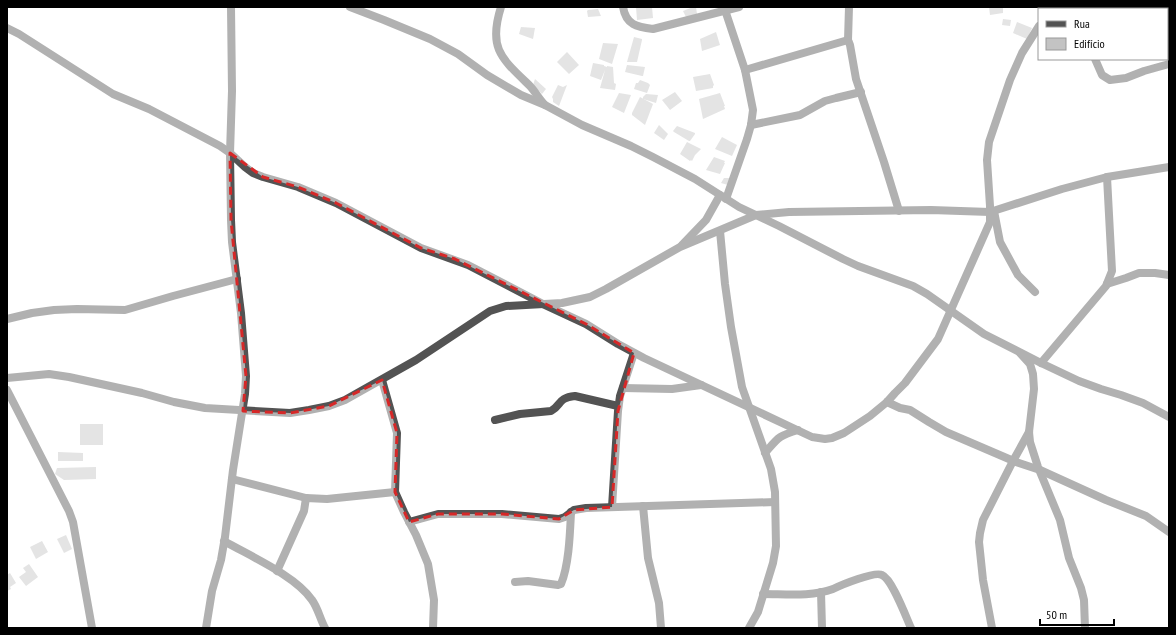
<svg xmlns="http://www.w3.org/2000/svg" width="1176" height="635" font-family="'PT Sans Narrow',sans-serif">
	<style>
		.building { fill: #c3c3c3 }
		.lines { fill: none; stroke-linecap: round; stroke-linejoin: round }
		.minor { stroke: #535353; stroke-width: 8 }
		.tertiary { stroke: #535353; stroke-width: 8 }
		.marked { fill: none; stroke: #d62828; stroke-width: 3; stroke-dasharray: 8 5; stroke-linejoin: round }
	</style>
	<rect width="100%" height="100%" fill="#fff"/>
	<g class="building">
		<path d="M636,7H652L653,18L637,20Z"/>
		<path d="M693,7H696L697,14L686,17L683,11Z"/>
		<path d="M989,7H1003V13L990,15Z"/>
		<path d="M598,9L601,16L588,17L587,11L588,10Z"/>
		<path d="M1003,19L1011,20L1010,26L1002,25Z"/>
		<path d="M1017,22L1032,28L1027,39L1013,33Z"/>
		<path d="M521,27L535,28L533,39L519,34Z"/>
		<path d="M716,32L720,45L702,51L700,39Z"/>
		<path d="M634,37L642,39V40L637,62H627Z"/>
		<path d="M603,43L618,44L612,64L599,59Z"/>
		<path d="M567,52L579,65L569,74L557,62Z"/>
		<path d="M593,63L604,65V66L607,67V66L613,67L614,83L616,84L615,90L600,88L605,70L601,80L590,76Z"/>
		<path d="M627,65L645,67L643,76H642L625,72Z"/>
		<path d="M710,74L714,85L713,86V88L696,91L693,77Z"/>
		<path d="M535,79L546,89L542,94L533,85Z"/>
		<path d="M640,80L648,83L650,85L647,93L634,89L636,83H638Z"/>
		<path d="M558,85L563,87L567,85L559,106L553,102V99L552,97Z"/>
		<path d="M675,92L682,101L670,110L662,100Z"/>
		<path d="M619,93L631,95L624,113L612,107Z"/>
		<path d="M720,93L725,106H724L725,109L703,119L699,99Z"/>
		<path d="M646,94L658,95L656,103L643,99V97Z"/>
		<path d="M640,97L653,104L645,125L632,115V113Z"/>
		<path d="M659,125L668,134L664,140L654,133Z"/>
		<path d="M677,126L695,133V134L690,141H689L674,132L673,131Z"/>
		<path d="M722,137L737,145L732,156L715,149Z"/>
		<path d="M687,142L701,149L695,155L692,161L691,160L690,161L680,154Z"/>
		<path d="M714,157L725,161L724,163H725L720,174L706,170Z"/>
		<path d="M724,178H730L728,185L721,183Z"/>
		<rect x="80" y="424" width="23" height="21"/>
		<path d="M58,452L83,453V461H58Z"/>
		<path d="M96,467V479L64,480L55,474L57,468Z"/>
		<path d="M66,535L72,549L64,553L57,539Z"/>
		<path d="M42,541L48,552L36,559L30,547Z"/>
		<path d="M29,564L38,577L26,586L19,577L26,572L23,568Z"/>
		<path d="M10,573L16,583L10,587L11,589L7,591V575Z"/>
	</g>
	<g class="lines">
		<g class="minor">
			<path d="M501,7C488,48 501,58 529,85C535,91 539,99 545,105"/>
			<path d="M623,7C626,25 637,27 653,29L739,7"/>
			<path d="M724,7L745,70L753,110L751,125L747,139L726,199"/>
			<path d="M849,7L848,40L850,45L856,79L884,162L899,211"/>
			<path d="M1087,7V9"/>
			<path d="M1166,7L1169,9"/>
			<path d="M1054,9L1055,7"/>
			<path d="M7,28L19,34L113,94L149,109L220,146L230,153L245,167L253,173L263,177L298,187L336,203L421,248L468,265L543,304L586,324L618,344L644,358L812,437L825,439L832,438L844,433L870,416L887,402L895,393L905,383L938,339L990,222V206L987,160L989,142L1010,80L1022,53L1039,26"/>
			<path d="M1095,59L1102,75L1110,80L1126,78L1144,71L1169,64"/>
			<path d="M745,70L848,40"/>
			<path d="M751,125L800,115L825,101L836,98L861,92"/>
			<path d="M994,211L1000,242L1018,275L1035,292"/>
			<path d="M720,231L725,284L731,327L742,387L771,469L775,492L776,546L773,563L758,612L749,628"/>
			<path d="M682,245L706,220L720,195"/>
			<path d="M1107,284L1126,278L1139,273H1155L1169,275"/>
			<path d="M7,319L32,313L54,310L77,309L125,310L173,296L237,279"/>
			<path d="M1020,353L1030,364L1033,374L1034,389L1029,432L1030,442L1038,467L1060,520L1069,558L1081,588L1084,600L1085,628"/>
			<path d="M1041,363L1106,286L1112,271L1107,177"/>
			<path d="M7,378L49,374L69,377L142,393L174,402L205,408L290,413L309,410L329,406L345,400L416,360L490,311L506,306L562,303L590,297L606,289L680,247L756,215L789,212L931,210L990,212L1062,189L1107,177L1169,167"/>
			<path d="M382,380L397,433L395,492L404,512L416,535L428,564L434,600L433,628"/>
			<path d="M623,388L672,389L701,385"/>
			<path d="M887,402L900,408L910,410L929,422L946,432L1016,462L1040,470L1106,500L1146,516L1169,532"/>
			<path d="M495,420L520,414L551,411C562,405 557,398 575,396L618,406"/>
			<path d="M765,453C778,438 778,436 798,430"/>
			<path d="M232,479L306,498L327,499L395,492"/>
			<path d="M643,506L648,558L659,603L661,628"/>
			<path d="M612,507L618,411L620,396L634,353"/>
			<path d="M409,522L438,514H502L559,519L565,517L574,510L586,508L775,502"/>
			<path d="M224,541C250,556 296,576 312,600C318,608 320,619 325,628"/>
			<path d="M277,571L304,511L306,498"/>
			<path d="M515,582L528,581L558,585L561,584C569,565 570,533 571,512"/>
			<path d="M821,592L822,628"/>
			<path d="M763,594C786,594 811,597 833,589C841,585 875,571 882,575C892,579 906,617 911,628"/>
			<path d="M206,628L212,591L221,560L225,537L233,470L245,394L246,376L241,313L232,242L231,220L230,153L232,91L231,7"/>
			<path d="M992,628L983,580L979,542L980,533L983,520L1013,461L1029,432"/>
		</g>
		<g class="tertiary">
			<path d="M350,7L384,20L430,39L458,54L487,75L521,95L545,105L582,125L631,146L653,157L695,179L739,207L779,226L843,259L858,266L913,286L927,294L984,334L1041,363L1079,381L1101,389L1121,395L1143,403L1169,417"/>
			<path d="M7,390L69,511L73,522L92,628"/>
		</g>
	</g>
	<path d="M0 0H1176V635H0ZM230,153L263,177L298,187L336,203L421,248L455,259L586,324L634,353L618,411L612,507L574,510L559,519L502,514H438L409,522L395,492L397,433L382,380L329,406L290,413L243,411L246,376L231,220Z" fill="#fff" fill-opacity=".55" fill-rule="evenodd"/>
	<path class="marked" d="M230,153L263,177L298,187L336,203L421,248L455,259L586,324L634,353L618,411L612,507L574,510L559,519L502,514H438L409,522L395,492L397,433L382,380L329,406L290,413L243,411L246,376L231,220Z"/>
	<rect width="1176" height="635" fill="none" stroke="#000000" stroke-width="16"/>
	<rect x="1038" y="8" width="130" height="52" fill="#ffffff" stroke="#999999"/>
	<rect x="1046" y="21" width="20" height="6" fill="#535353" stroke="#999999"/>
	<text x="1074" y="28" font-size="12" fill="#000000">Rua</text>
	<rect x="1046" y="38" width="20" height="12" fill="#c3c3c3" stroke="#999999"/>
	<text x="1074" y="48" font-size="12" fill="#000000">Edifício</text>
	<path d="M1040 619v6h74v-6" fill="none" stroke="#000000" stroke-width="2"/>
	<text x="1046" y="619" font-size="12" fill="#000000" stroke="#ffffff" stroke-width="3" paint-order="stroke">50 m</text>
</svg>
